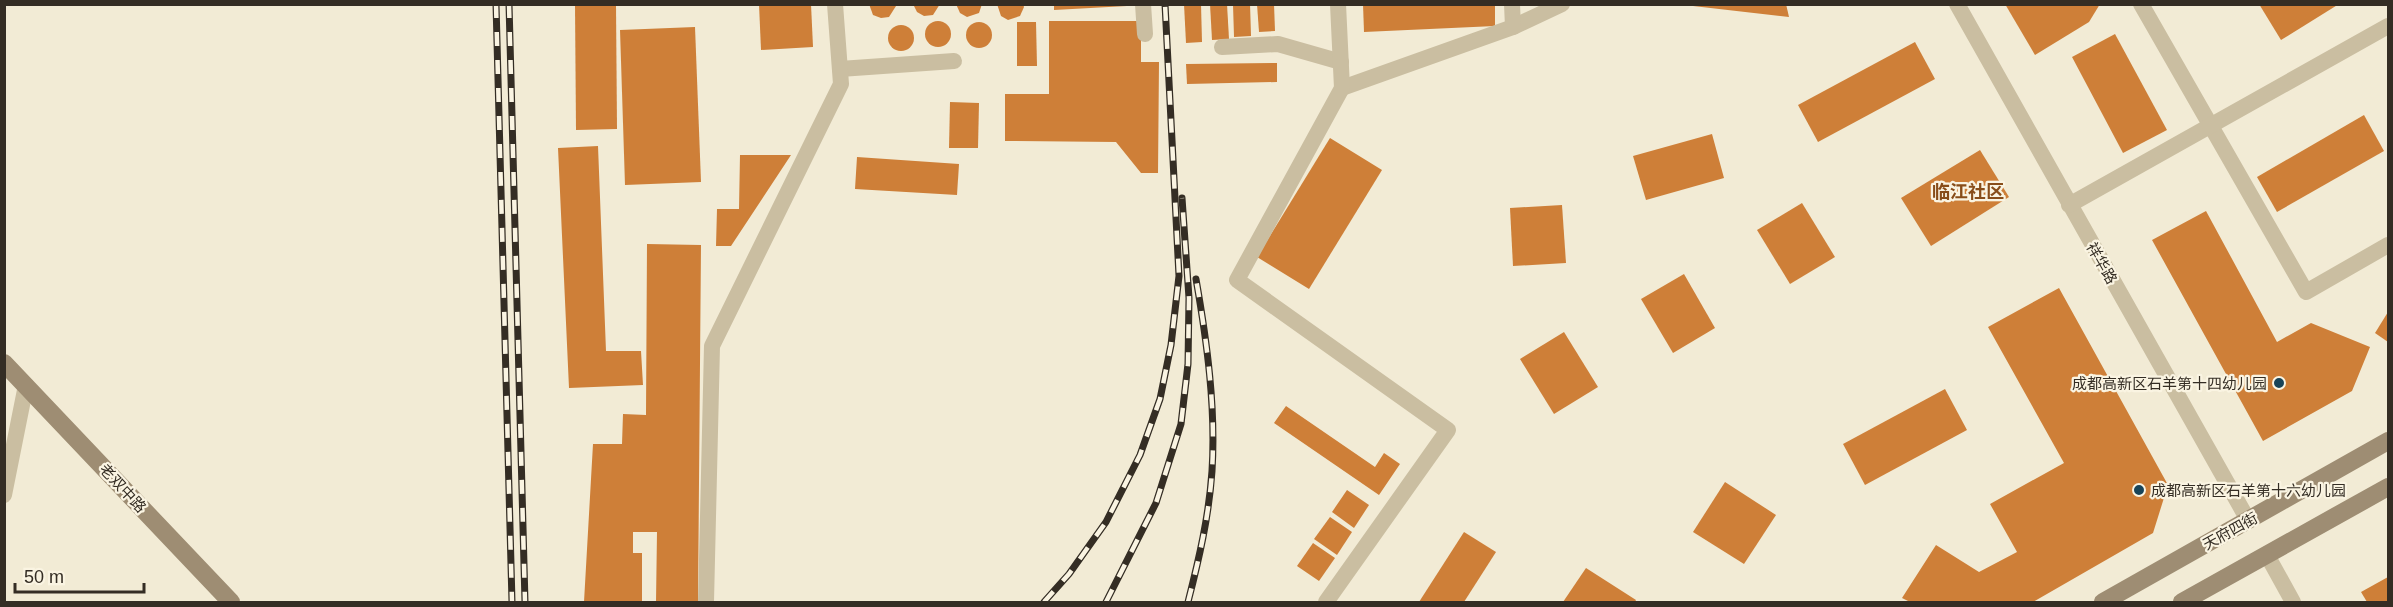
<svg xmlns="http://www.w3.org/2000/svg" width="2393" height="607" font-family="Helvetica,'Noto Sans SC',sans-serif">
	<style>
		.building { fill: #ce7f38 }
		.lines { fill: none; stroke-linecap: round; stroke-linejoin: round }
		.street { stroke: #cabea1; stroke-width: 16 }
		.secondary { stroke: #9e8d73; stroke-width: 18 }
		.rail-casing { stroke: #342d24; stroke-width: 7 }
		.rail { stroke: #faf4e2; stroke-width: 4.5; stroke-dasharray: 14; stroke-linecap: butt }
		.poi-dot { fill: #184458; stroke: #faf4e2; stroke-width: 2 }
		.labels { text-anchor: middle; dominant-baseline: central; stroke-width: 4.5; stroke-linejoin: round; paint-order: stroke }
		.street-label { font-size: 15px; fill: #342d24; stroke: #faf4e2 }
		.poi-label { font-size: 15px; fill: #342d24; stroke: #faf4e2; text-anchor: end }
		.quarter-label { font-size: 18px; font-weight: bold; fill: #884d19; stroke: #faf4e2 }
	</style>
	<rect width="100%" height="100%" fill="#f2ebd5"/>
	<g class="building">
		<path d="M759,4H811L813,47L761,50Z"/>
		<path d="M869,4H896V6L889,17L881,18L873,15Z"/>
		<path d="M913,4H940L933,15L924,16L917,12Z"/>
		<path d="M956,4H982L979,13L967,17L960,13Z"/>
		<path d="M997,4H1023L1024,7L1020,16L1008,20L1001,16Z"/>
		<path d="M1054,4H1127V6L1054,10Z"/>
		<path d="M1184,4H1201L1202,42L1186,43Z"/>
		<path d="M1210,4H1227L1229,39L1212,40Z"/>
		<path d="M1233,4H1250L1251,36L1234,37Z"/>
		<path d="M1257,4H1274L1275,31L1259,32Z"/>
		<path d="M1363,4H1495V26L1364,32Z"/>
		<path d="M1693,4H1786L1789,17L1693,6Z"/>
		<path d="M2005,4H2100L2089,22L2035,55Z"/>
		<path d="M2259,4H2339L2281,40Z"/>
		<path d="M575,5H616L617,129L576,130Z"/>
		<circle cx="938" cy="34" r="13"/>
		<path d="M1049,21H1141V62H1159L1158,173H1141L1116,142L1005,141V94H1049Z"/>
		<circle cx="979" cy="35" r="13"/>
		<path d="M1017,22H1036L1037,66H1017Z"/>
		<circle cx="901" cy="38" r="13"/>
		<path d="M695,27L701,182L625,185L620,30Z"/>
		<path d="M2115,34L2167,130L2123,153L2072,57Z"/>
		<path d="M1915,42L1935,79L1818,142L1798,105Z"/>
		<path d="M1277,63V82L1187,84L1186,64Z"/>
		<path d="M950,102L979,103L978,148H949Z"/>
		<path d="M2364,115L2384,151L2277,212L2257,177Z"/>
		<path d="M1712,134L1724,178L1646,200L1633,156Z"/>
		<path d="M1330,138L1382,170L1309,289L1257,257Z"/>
		<path d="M598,146L606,351H641L643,385L569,388L558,148Z"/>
		<path d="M1980,150L2009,197L1931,246L1901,198Z"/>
		<path d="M740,155H791L731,246H716L717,209H739Z"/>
		<path d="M857,157L959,164L957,195L855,189Z"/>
		<path d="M1802,203L1835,257L1790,284L1757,230Z"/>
		<path d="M1562,205L1566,263L1513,266L1510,208Z"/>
		<path d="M2206,211L2277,342L2311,323L2370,347L2352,391L2263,441L2152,240Z"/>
		<path d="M647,244L701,245L698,602H656L657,532H633V553H642V602H584L593,444H622L623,414L646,415Z"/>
		<path d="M1684,274L1715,328L1673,353L1641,299Z"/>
		<path d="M2059,288L2168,485L2153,533L2033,602H1910L1902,598L1936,545L1979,572L2017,552L1990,504L2064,463L1988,327Z"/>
		<path d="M2388,312V342L2375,333Z"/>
		<path d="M1564,332L1598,387L1554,414L1520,359Z"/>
		<path d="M1945,389L1967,430L1865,485L1843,444Z"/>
		<path d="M1286,406L1375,467L1384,453L1400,464L1379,495L1274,423Z"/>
		<path d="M1725,482L1776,515L1744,564L1693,532Z"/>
		<path d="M1347,490L1369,505L1354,528L1332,512Z"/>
		<path d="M1330,517L1352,532L1337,555L1314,539Z"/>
		<path d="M1464,532L1496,552L1464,602H1419Z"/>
		<path d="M1313,543L1335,558L1319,581L1297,566Z"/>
		<path d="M1586,568L1636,600L1635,602H1563Z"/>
		<path d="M2388,577V602H2367L2361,592Z"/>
	</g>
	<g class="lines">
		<g class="street">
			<path d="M1143,4L1145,34"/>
			<path d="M1957,4L2248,520"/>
			<path d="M2141,4L2306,292L2388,245"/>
			<path d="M1513,27L1562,4"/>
			<path d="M1222,47L1278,44L1341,62"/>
			<path d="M840,69L954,61"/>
			<path d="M1342,88L1513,27L1512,4"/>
			<path d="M2069,205L2388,26"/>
			<path d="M4,495L26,385"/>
			<path d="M2267,555L2293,602"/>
			<path d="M706,602L712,346L841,84L835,4"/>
			<path d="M1326,602L1448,430L1237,280L1342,88L1338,4"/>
		</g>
		<g class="secondary">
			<path d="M4,363L231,602"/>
			<path d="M2103,602L2388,441"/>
			<path d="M2182,602L2388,487"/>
		</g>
		<g class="rail-casing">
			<g id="rail">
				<path d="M496,4L512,602"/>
				<path d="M509,4L525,602"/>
				<path d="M1044,602L1069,574L1106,522L1140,455L1160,399L1171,345L1179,276L1165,4"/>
				<path d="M1106,602L1156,503L1181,424L1188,364L1189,298L1182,198"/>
				<path d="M1188,602C1199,559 1209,516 1212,471C1216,408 1207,342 1196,279"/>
			</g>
		</g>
		<use href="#rail" class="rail"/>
	</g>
	<g class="poi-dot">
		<circle cx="2279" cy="383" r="6"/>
		<circle cx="2139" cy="490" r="6"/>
	</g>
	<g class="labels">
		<g class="street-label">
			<text transform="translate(2102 263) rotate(60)">祥华路</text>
			<text transform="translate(123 488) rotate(47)">老双中路</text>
			<text transform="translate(2230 531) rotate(-29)">天府四街</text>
		</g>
		<g class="poi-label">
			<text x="2267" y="383">成都高新区石羊第十四幼儿园</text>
			<text x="2151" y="490" text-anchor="start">成都高新区石羊第十六幼儿园</text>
		</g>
		<g class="quarter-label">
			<text x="1968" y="192">临江社区</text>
		</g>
	</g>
	<rect width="2393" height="607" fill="none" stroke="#342d24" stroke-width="12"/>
	<path d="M15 583v9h129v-9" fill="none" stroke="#342d24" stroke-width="3"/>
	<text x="24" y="583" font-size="18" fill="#342d24" stroke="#faf4e2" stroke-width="4.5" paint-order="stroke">50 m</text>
</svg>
